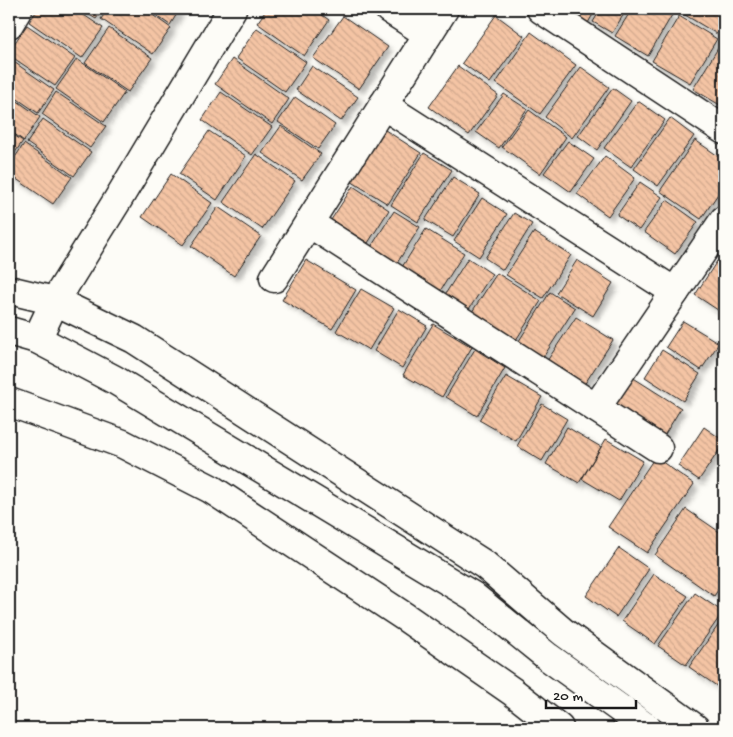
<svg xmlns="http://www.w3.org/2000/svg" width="733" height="737" font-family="'Gochi Hand',sans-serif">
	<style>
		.building { fill: url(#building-back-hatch); stroke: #1c1c1c; filter: url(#shadow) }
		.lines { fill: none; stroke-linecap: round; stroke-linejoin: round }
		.minor-casing { stroke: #1c1c1c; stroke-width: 31 }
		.minor { stroke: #fdfcf7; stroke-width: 28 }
	</style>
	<defs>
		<pattern id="building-back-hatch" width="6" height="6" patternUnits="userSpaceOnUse" patternTransform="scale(1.25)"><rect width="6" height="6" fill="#f4c4a4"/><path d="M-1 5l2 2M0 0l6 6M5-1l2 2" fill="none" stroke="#d1a88d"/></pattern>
		<filter id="shadow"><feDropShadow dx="4.5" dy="4.5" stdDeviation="2.5" flood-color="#0004"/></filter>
	</defs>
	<rect width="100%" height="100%" fill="#fdfcf7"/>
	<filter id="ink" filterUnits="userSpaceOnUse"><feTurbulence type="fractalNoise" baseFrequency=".02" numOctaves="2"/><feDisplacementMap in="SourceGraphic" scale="10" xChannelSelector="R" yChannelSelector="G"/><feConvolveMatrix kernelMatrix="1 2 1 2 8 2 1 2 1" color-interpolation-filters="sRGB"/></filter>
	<g filter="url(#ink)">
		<g class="building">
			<path d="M38,9H75L103,28L82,58L29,22Z"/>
			<path d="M80,9H103L96,19Z"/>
			<path d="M108,9H144L171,28L153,54L101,19Z"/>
			<path d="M147,9H180L170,25Z"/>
			<path d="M267,9H314L329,20L304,56L257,23Z"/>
			<path d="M571,9H596L588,23L569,12Z"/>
			<path d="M601,9H627L612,33L593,22Z"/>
			<path d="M632,9H662L672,15L648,56L615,36Z"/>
			<path d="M675,9H724V33L722,37Z"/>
			<path d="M496,15L524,36L490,83L462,63Z"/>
			<path d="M343,16L388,47L359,89L313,58Z"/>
			<path d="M679,16L717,39L690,83L652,61Z"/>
			<path d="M27,25L75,58L55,86L9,55V51Z"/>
			<path d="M109,28L152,58L128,92L85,63Z"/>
			<path d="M257,28L306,62L285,92L236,58Z"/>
			<path d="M531,32L576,65L540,114L496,83Z"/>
			<path d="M723,40L724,41V99L720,105L693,89Z"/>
			<path d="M77,59L125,92L104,122L56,89Z"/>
			<path d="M232,59L289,99L272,124L215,84Z"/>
			<path d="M11,60L54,90L38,113L9,93V64Z"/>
			<path d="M312,66L358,97L341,121L296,90Z"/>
			<path d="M458,66L498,95L469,135L429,107Z"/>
			<path d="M581,67L609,87L572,138L545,117Z"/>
			<path d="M613,88L631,101L597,150L578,136Z"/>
			<path d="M56,92L106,126L90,148L42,114Z"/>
			<path d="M221,92L272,127L252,155L202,120Z"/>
			<path d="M504,94L527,109L499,148L476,132Z"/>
			<path d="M9,95L40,117L24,141L9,130Z"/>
			<path d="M295,97L335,125L318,149L278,122Z"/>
			<path d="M638,101L665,120L631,167L604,148Z"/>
			<path d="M529,110L566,137L540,174L502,147Z"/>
			<path d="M670,118L694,136L658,186L634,169Z"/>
			<path d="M43,119L91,152L74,176L27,143Z"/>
			<path d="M281,126L321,154L302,180L262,153Z"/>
			<path d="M382,128L421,153L388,204L349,180Z"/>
			<path d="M209,131L246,156L217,200L179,174Z"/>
			<path d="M9,132L23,141L9,161Z"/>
			<path d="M695,140L724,160V185L701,219L660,191Z"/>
			<path d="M568,141L594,159L571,192L544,173Z"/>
			<path d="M24,144L72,177L53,204L9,174V166Z"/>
			<path d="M424,153L452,170L418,222L391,205Z"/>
			<path d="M256,154L295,181L262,229L223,202Z"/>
			<path d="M605,156L635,178L608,216L577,194Z"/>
			<path d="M171,174L212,203L183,245L142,217Z"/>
			<path d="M453,177L480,194L453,237L425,220Z"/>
			<path d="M640,182L662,197L639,230L617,215Z"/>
			<path d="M353,186L389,210L368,243L331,220Z"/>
			<path d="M482,198L507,214L479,257L454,241Z"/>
			<path d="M667,200L698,222L675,254L644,232Z"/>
			<path d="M218,207L261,236L234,276L191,246Z"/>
			<path d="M394,211L420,227L397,263L371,247Z"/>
			<path d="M514,213L532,224L503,270L485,258Z"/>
			<path d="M426,229L464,253L440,291L402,267Z"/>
			<path d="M534,232L571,255L543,298L506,275Z"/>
			<path d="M468,258L492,274L467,312L444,296Z"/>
			<path d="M306,260L356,290L332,329L282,300Z"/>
			<path d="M577,260L613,283L593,316L556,293Z"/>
			<path d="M717,261L724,265V314L695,295Z"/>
			<path d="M497,273L541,301L514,343L470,315Z"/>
			<path d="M361,289L394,308L369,350L336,331Z"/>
			<path d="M550,292L575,308L542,359L517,344Z"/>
			<path d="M399,309L427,326L402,368L374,351Z"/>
			<path d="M576,317L613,340L584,385L547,361Z"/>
			<path d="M683,321L719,343L701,370L666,347Z"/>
			<path d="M433,324L472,347L442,397L403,375Z"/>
			<path d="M475,349L505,368L477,416L446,397Z"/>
			<path d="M662,350L700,374L683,401L645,377Z"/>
			<path d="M506,376L542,397L516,441L479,420Z"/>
			<path d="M632,377L681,408L659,444L609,412Z"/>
			<path d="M542,404L567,419L542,461L517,446Z"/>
			<path d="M567,427L601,447L579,483L546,464Z"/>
			<path d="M704,427L724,441V443L699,480L678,466Z"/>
			<path d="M606,439L643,461L619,501L582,479Z"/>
			<path d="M655,457L694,484L647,553L608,527Z"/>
			<path d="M686,509L724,535V581L714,596L655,555Z"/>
			<path d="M619,548L649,569L616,617L586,596Z"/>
			<path d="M654,574L688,596L655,644L622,621Z"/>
			<path d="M695,593L723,612L686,665L658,646Z"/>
			<path d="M724,617V691L689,667Z"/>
		</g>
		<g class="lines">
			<g class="minor-casing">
				<g id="minor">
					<path d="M389,9L428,34"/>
					<path d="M541,9L724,130"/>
					<path d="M9,24L18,9"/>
					<path d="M383,105L675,292"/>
					<path d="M309,223L658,448"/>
					<path d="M274,278L444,9"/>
					<path d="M9,290L55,301L134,339L485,565L563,632L695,728"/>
					<path d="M9,331L37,339L115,380L473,596L548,657L647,728"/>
					<path d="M37,339L55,301L117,201L232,9"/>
					<path d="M9,402L123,444L211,489L405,617L513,692L559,728"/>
					<path d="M596,408L724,220"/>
				</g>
			</g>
			<use href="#minor" class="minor"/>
		</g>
	</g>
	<rect width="733" height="737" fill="none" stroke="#fdfcf7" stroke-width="30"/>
	<rect x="15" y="15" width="703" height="707" fill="none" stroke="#1c1c1c" stroke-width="2" filter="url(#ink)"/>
	<path d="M546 700v8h90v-8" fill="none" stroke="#1c1c1c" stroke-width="2.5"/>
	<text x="553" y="700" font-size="15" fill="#1c1c1c" stroke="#fdfcf7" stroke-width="4" paint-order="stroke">20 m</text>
</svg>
